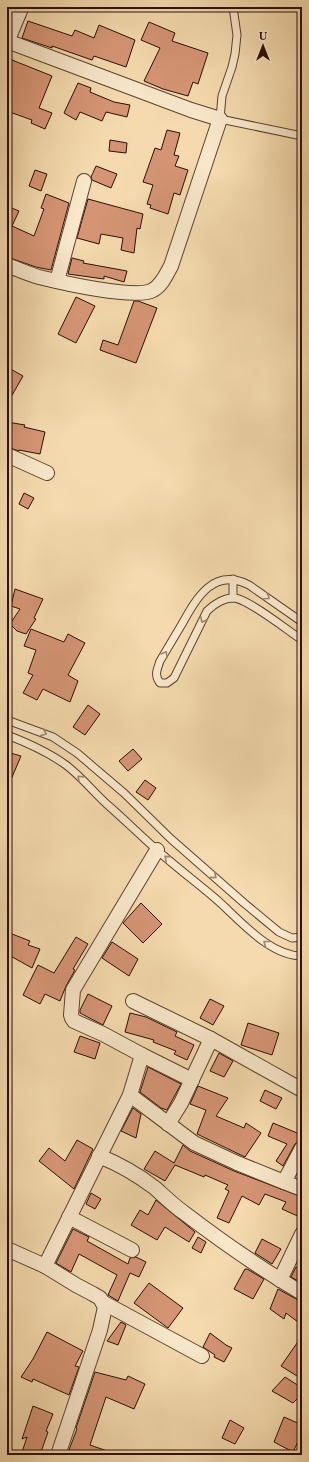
<svg xmlns="http://www.w3.org/2000/svg" width="309" height="1462" font-family="'EB Garamond',serif">
	<style>
		.building { fill: #d59575; stroke: #2b0f04 }
		.lines { fill: none; stroke-linecap: round; stroke-linejoin: round }
		.service-casing { stroke: #5d422e; stroke-width: 9 }
		.minor-casing { stroke: #5d422e; stroke-width: 16 }
		.tertiary-casing { stroke: #5d422e; stroke-width: 19 }
		.service { stroke: #f8e7ca; stroke-width: 7 }
		.minor { stroke: #f8e7ca; stroke-width: 14 }
		.tertiary { stroke: #f8e7ca; stroke-width: 17 }
		.oneway { stroke: #9c8671 }
	</style>
	<rect width="100%" height="100%" fill="#f4daae"/>
	<filter id="stains"><feTurbulence type="fractalNoise" baseFrequency=".005" numOctaves="4"/><feColorMatrix values="0 0 0 0 .2 0 0 0 0 .09 0 0 0 0 .02 0 0 0 .5 -.17"/></filter>
	<radialGradient id="worn" r=".72"><stop offset=".6" stop-color="#630" stop-opacity="0"/><stop offset="1" stop-color="#630" stop-opacity=".3"/></radialGradient>
	<g class="building">
		<path d="M28,21L72,36L75,30L94,38L99,25L135,40L126,67L94,56L92,60L52,46V48L22,38Z"/>
		<path d="M149,22L175,33L172,41L208,53L198,84L193,82L188,96L163,89L144,81L160,48L141,40Z"/>
		<path d="M7,58L52,76L39,108L52,113L45,129L31,123L32,120L7,111Z"/>
		<path d="M78,83L91,88L90,92L114,102L130,105L127,117L106,112L102,121L80,112L76,120L64,113Z"/>
		<path d="M167,130L180,133L174,155L179,156L175,166L188,170L180,195L174,193L168,214L150,208L151,205L147,204L153,185L143,182L155,148L161,150Z"/>
		<path d="M110,140L127,143L126,153L109,151Z"/>
		<path d="M96,166L117,174L111,188L92,180L91,177Z"/>
		<path d="M35,170L47,174L41,191L29,186Z"/>
		<path d="M46,194L69,203L51,270L36,267L7,257V206L19,211L12,226L34,236L44,209L41,208Z"/>
		<path d="M88,199L143,214L140,229L137,228L134,253L121,250L123,238L101,234L99,244L77,238Z"/>
		<path d="M72,258L84,261L83,263L127,271L124,282L104,276V279L68,274Z"/>
		<path d="M76,297L95,306L76,343L58,334Z"/>
		<path d="M134,301H138L157,308L136,363L100,350L103,340L118,345Z"/>
		<path d="M7,367L23,376L7,404Z"/>
		<path d="M7,422L25,425L24,427L45,432L40,454L19,450V451L7,447Z"/>
		<path d="M24,493L34,498L28,509L19,504Z"/>
		<path d="M15,589L43,599L34,618L36,619L26,634L17,631L10,624L20,609L11,606Z"/>
		<path d="M31,629L64,642L68,634L85,643L68,675L78,681L70,702L43,689L37,700L23,693L33,675L28,673L36,650L24,646Z"/>
		<path d="M88,705L100,714L85,735L73,727Z"/>
		<path d="M133,749L142,759L128,771L119,761Z"/>
		<path d="M7,752L21,756L7,789Z"/>
		<path d="M145,780L156,788L148,800L136,792Z"/>
		<path d="M141,903L162,924L143,943L123,923Z"/>
		<path d="M7,932L30,941L28,945L40,949L32,968L7,954Z"/>
		<path d="M76,937L88,944L73,969L75,970L66,986L60,1001L45,994L40,1004L23,995L38,965L54,973Z"/>
		<path d="M112,942L138,959L129,976L102,958Z"/>
		<path d="M88,994L112,1006L103,1025L80,1013V1010Z"/>
		<path d="M210,999L224,1006L213,1025L200,1018Z"/>
		<path d="M130,1013L146,1017L177,1032L175,1036L194,1045L187,1060L174,1054L176,1051L153,1042L154,1040L125,1032Z"/>
		<path d="M248,1023L279,1033L272,1055L241,1045Z"/>
		<path d="M80,1036L100,1043L95,1059L74,1052Z"/>
		<path d="M219,1053L233,1061L224,1077L210,1071Z"/>
		<path d="M148,1067L181,1084L167,1110L161,1108L140,1092Z"/>
		<path d="M198,1086L228,1098L216,1116L244,1128L246,1123L261,1133L245,1157L197,1134L206,1110L190,1104Z"/>
		<path d="M265,1090L282,1098L276,1109L260,1101Z"/>
		<path d="M133,1108L141,1114L136,1138L121,1131Z"/>
		<path d="M273,1123L302,1135V1140L298,1141L295,1144L283,1166L276,1161L287,1144L268,1136Z"/>
		<path d="M77,1140L93,1149L74,1189L39,1161L49,1148L65,1161Z"/>
		<path d="M183,1145L190,1151L234,1171L302,1197V1218L282,1209L286,1202L265,1194L259,1205L242,1196L229,1223L217,1218L229,1191L225,1189L228,1185L205,1175L204,1177L175,1165L165,1181L144,1169L155,1151L174,1163Z"/>
		<path d="M91,1193L101,1199L95,1209L86,1204Z"/>
		<path d="M156,1200L195,1232L189,1242L165,1227L157,1240L131,1225L140,1210L148,1215Z"/>
		<path d="M73,1229L89,1237L87,1241L128,1264L130,1258L136,1257L146,1262L139,1277L130,1273L118,1301L108,1295L117,1275L79,1254L71,1272L56,1263Z"/>
		<path d="M198,1237L206,1242L201,1253L192,1248Z"/>
		<path d="M262,1239L281,1249L272,1264L255,1253Z"/>
		<path d="M296,1267L302,1270V1283L291,1277Z"/>
		<path d="M245,1269H247L264,1279L253,1299L234,1289Z"/>
		<path d="M149,1283L183,1308L168,1328L134,1303Z"/>
		<path d="M278,1289L298,1300L302,1301V1325L286,1313L284,1319L270,1309Z"/>
		<path d="M121,1322L126,1325L118,1345L107,1341Z"/>
		<path d="M47,1332L83,1351L75,1366L79,1367L69,1395L33,1379L32,1382L21,1377L33,1359Z"/>
		<path d="M210,1333L226,1345L232,1348L224,1362L214,1357L215,1355L203,1347Z"/>
		<path d="M302,1336V1369L297,1376L281,1366Z"/>
		<path d="M95,1372L126,1380L128,1376L145,1384L134,1409L106,1397L90,1445L113,1453V1455H67L77,1429L76,1428Z"/>
		<path d="M285,1377L302,1388V1394L293,1403L272,1391Z"/>
		<path d="M33,1406L53,1414L46,1431L48,1432L40,1455H21L27,1437L22,1439Z"/>
		<path d="M284,1417L302,1425V1433L293,1452L274,1442Z"/>
		<path d="M230,1420L244,1428L235,1444L222,1438Z"/>
	</g>
	<g class="lines">
		<g class="service-casing">
			<g id="service">
				<path d="M233,7L237,35L235,54L232,67L222,96L220,119L302,136"/>
				<path d="M233,579V598"/>
				<path d="M302,622L249,585C214,567 197,597 182,624C175,636 167,649 160,661C157,670 154,675 160,683H167L174,678L207,611C214,604 225,597 235,598C251,601 287,630 302,640"/>
				<path d="M7,720L53,737L77,753L124,793L171,839L244,903L279,932L292,938L302,937"/>
				<path d="M7,735C28,743 48,752 66,765C82,777 95,794 110,807C126,821 141,836 157,850C176,867 196,882 216,899C239,919 269,956 302,956"/>
			</g>
		</g>
		<g class="minor-casing">
			<g id="minor">
				<path d="M7,41L191,110L220,119L171,266C166,275 162,285 153,290C137,300 59,282 39,277C28,274 17,269 7,265"/>
				<path d="M57,281L84,181"/>
				<path d="M7,455L47,473"/>
				<path d="M133,1001L211,1039L302,1090"/>
				<path d="M142,1055L192,1080"/>
				<path d="M130,1095L194,1143L237,1163L284,1182L302,1148"/>
				<path d="M168,1124L181,1103L211,1039"/>
				<path d="M99,1156C119,1164 138,1175 155,1188C164,1196 173,1205 183,1212C221,1241 261,1269 302,1293"/>
				<path d="M284,1182L302,1189"/>
				<path d="M69,1217L132,1250"/>
				<path d="M7,1249L45,1266L76,1285L93,1294L100,1298L105,1307L100,1330L58,1455"/>
				<path d="M45,1266L130,1095L142,1055L103,1034L74,1021L72,1018L71,1015L73,990L157,850"/>
				<path d="M280,1280L302,1234"/>
				<path d="M104,1303L202,1356"/>
			</g>
		</g>
		<g class="tertiary-casing">
			<path id="tertiary" d="M7,38L20,7"/>
		</g>
		<use href="#service" class="service"/>
		<use href="#minor" class="minor"/>
		<use href="#tertiary" class="tertiary"/>
	</g>
	<defs><path id="oneway-chevron" d="M-2-3.5L2.5 0L-2 3.5" fill="none" stroke-width="1.6" stroke-linecap="round" stroke-linejoin="round"/></defs>
	<g class="oneway">
		<use href="#oneway-chevron" transform="translate(267 597) rotate(35)"/>
		<use href="#oneway-chevron" transform="translate(203 620) rotate(116)"/>
		<use href="#oneway-chevron" transform="translate(165 654) rotate(-60)"/>
		<use href="#oneway-chevron" transform="translate(44 733) rotate(22)"/>
		<use href="#oneway-chevron" transform="translate(80 778) rotate(-136)"/>
		<use href="#oneway-chevron" transform="translate(167 858) rotate(-140)"/>
		<use href="#oneway-chevron" transform="translate(214 876) rotate(40)"/>
		<use href="#oneway-chevron" transform="translate(266 943) rotate(-142)"/>
	</g>
	<rect width="309" height="1462" fill="none" stroke="#f4daae" stroke-width="24"/>
	<rect x="8" y="8" width="293" height="1446" fill="none" stroke="#2b0f04" stroke-width="2"/>
	<rect x="12" y="12" width="285" height="1438" fill="none" stroke="#2b0f04"/>
	<g transform="translate(263 46)" stroke="#f8e7ca" stroke-width="3" paint-order="stroke">
	<path d="M0-3L7 15L0 10L-7 15Z" fill="#2b0f04"/>
	<text y="-6" font-size="11" font-weight="bold" text-anchor="middle" fill="#2b0f04">U</text>
	</g>
	<rect width="100%" height="100%" filter="url(#stains)"/>
	<rect width="100%" height="100%" fill="url(#worn)"/>
</svg>
